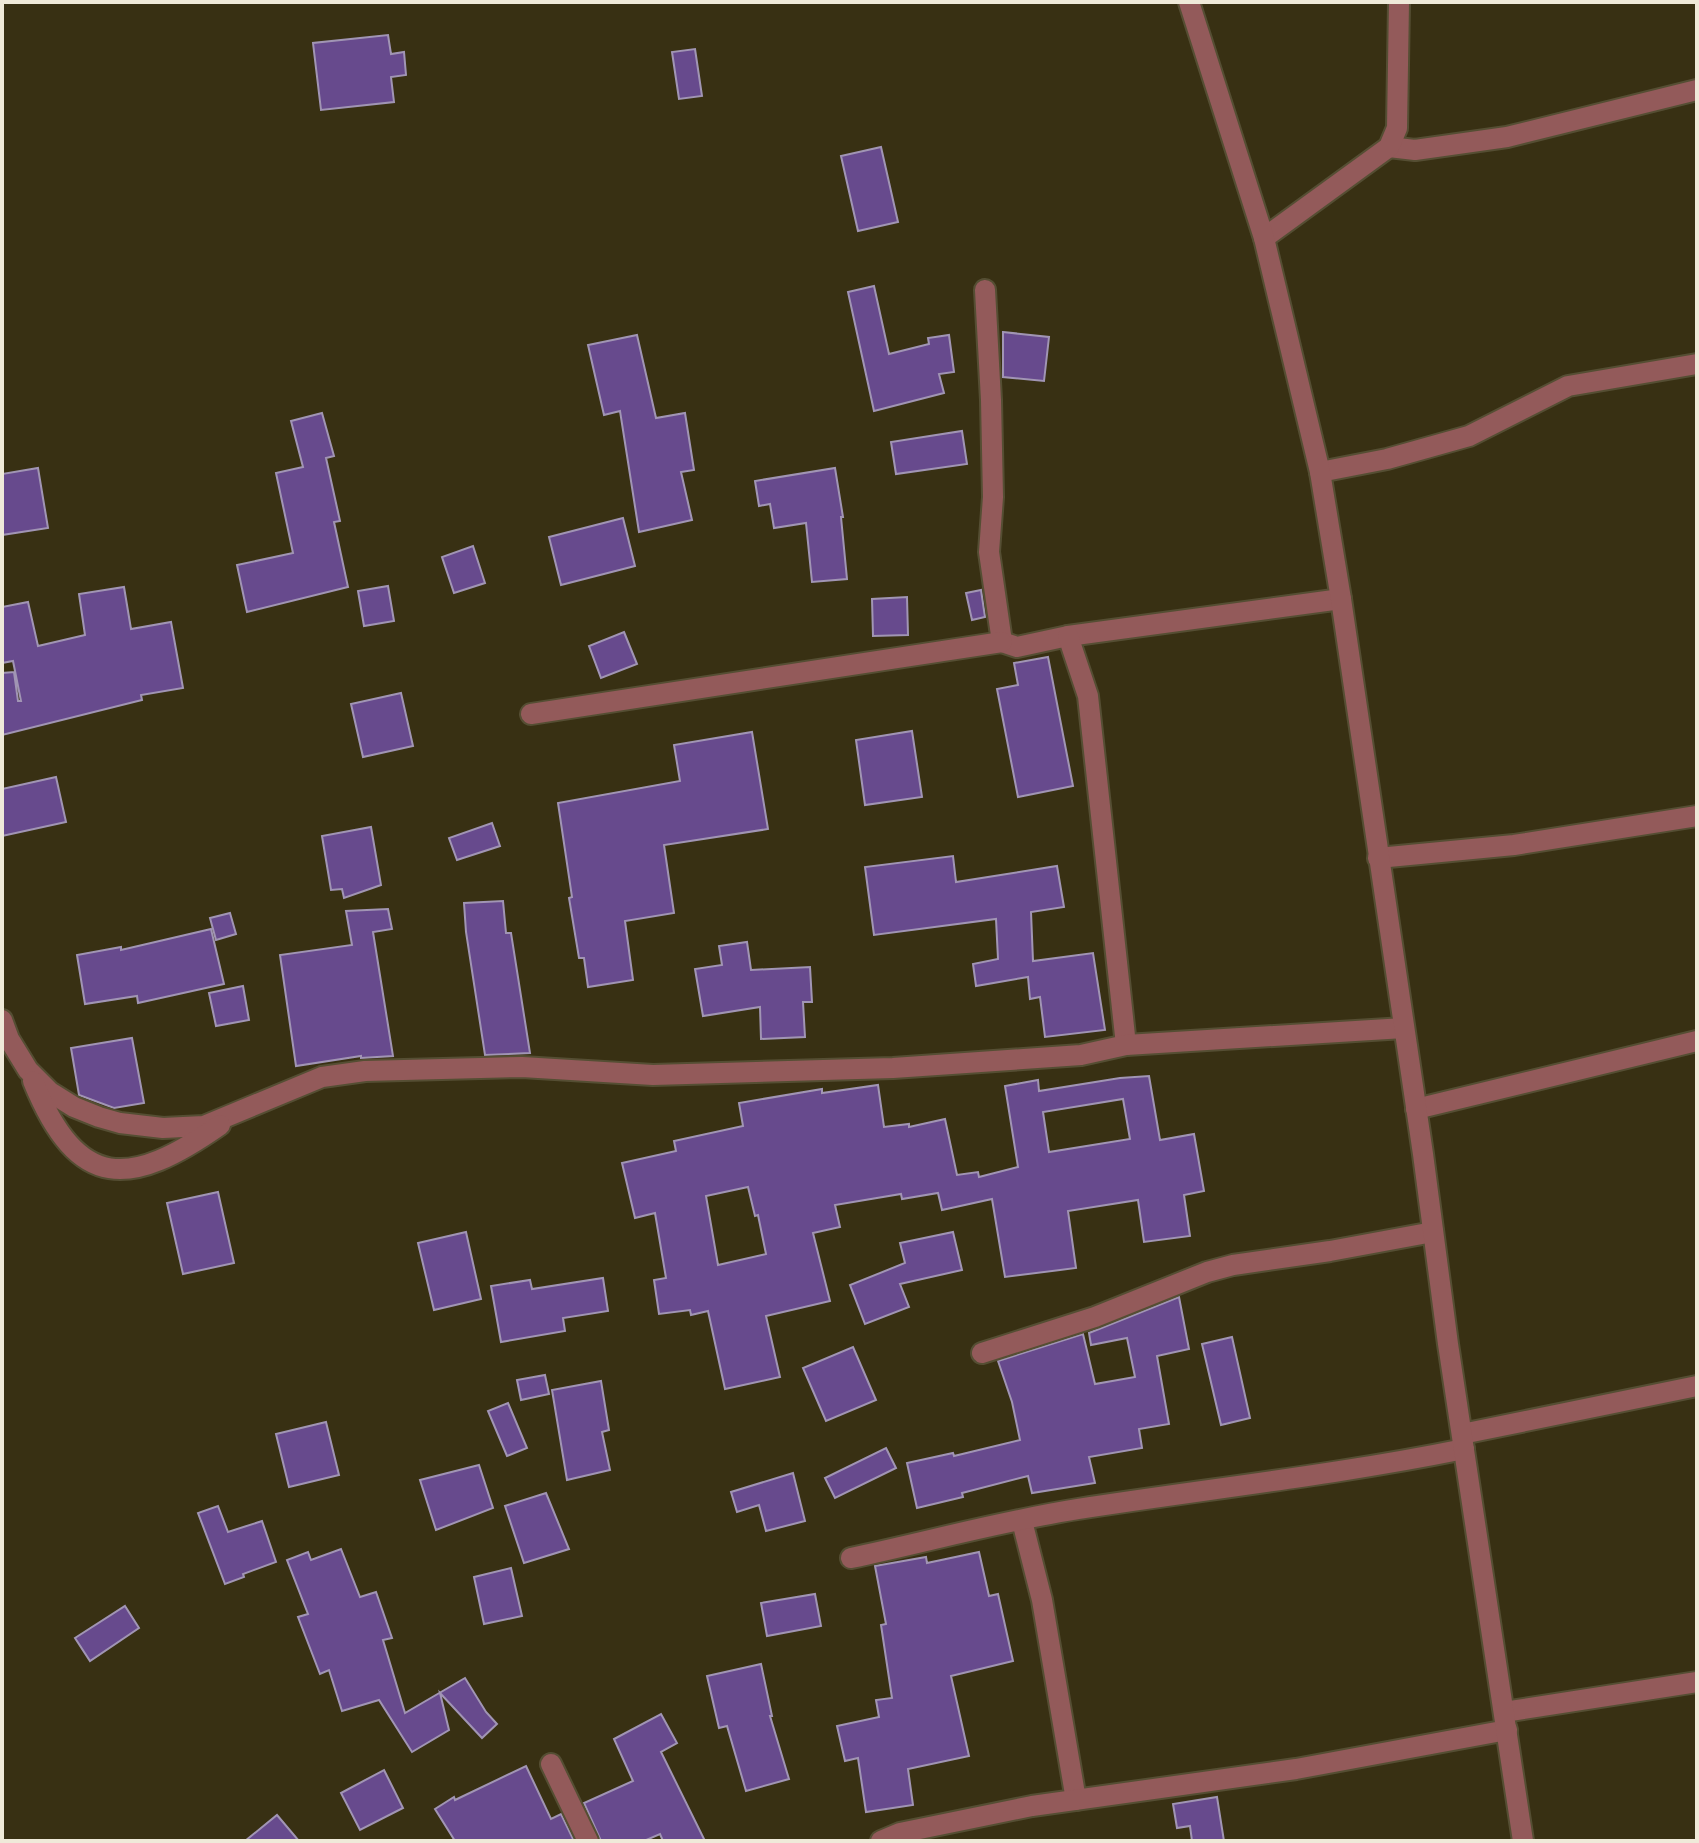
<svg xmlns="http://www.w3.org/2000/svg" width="1699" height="1843" font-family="Mulish,sans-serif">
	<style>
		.building { fill: #674a8d; stroke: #a195b4; stroke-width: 2; fill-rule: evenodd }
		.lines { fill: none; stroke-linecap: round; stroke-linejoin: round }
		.minor-casing { stroke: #554e33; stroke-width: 24 }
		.tertiary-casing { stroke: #554e33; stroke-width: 24 }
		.minor { stroke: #935a5a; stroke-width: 20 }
		.tertiary { stroke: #935a5a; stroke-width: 20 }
	</style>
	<rect width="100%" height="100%" fill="#383013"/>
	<g class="building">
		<path d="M388,35L391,54L404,52L406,75L391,77L394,102L321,110L313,43Z"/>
		<path d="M695,49L702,96L679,99L672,52Z"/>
		<path d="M881,147L898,222L858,231L841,156Z"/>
		<path d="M874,286L889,354L929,344L928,338L949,335L954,372L939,374L944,393L874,411L848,292Z"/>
		<path d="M1003,332L1049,337L1044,381L1003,377Z"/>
		<path d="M637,335L656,418L685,413L694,470L681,472L692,520L639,532L620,411L604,415L588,345Z"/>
		<path d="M322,413L334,456L326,458L340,521L334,522L348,587L247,612L237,565L293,553L276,473L303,467L291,421Z"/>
		<path d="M962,431L967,464L896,474L891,442Z"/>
		<path d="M38,468L48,528L2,535V474Z"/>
		<path d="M835,468L843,517H841L847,579L812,582L806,523L774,528L770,504L759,506L755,481Z"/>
		<path d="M623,518L635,566L561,585L549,537Z"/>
		<path d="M473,546L485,583L454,593L442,557Z"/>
		<path d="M388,586L394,621L364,626L358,591Z"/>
		<path d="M124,587L131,629L171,622L183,688L141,695L142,700L2,735V673L14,672L18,701H21L13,661L2,663V607L28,602L38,646L85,635L79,594Z"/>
		<path d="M981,590L985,617L972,620L966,593Z"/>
		<path d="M907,597L908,635L873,636L872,599Z"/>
		<path d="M624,632L637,664L601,678L589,646Z"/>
		<path d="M1048,657L1073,786L1018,797L997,689L1018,685L1014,663Z"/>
		<path d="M401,693L413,746L363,757L351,704Z"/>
		<path d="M912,731L922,797L865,805L856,740Z"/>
		<path d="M752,732L768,829L664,845L674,913L625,921L633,980L588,987L584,958H579L569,898L572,897L558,803L680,781L674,745Z"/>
		<path d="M56,777L66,822L2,836V789Z"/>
		<path d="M492,823L500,846L457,860L449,838Z"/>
		<path d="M371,827L381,885L344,898L342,889L331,890L322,836Z"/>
		<path d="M953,856L956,882L1057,866L1064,907L1031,912L1033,961L1093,953L1105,1030L1045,1037L1040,997L1030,999L1028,977L976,986L973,964L998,959L996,919L874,935L865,867Z"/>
		<path d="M503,901L506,933H511L530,1053L485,1055L466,932L464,903Z"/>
		<path d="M388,909L392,929L373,932L393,1056L361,1058V1056L296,1066L280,955L352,945L346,911Z"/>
		<path d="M230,913L236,934L216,940L210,918Z"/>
		<path d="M211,929L224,984L138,1003L137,996L85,1004L77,955L121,947V950Z"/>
		<path d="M747,942L751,970L810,967L812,1002H803L805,1037L761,1039L760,1007L703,1016L695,969L722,965L719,946Z"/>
		<path d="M243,986L249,1020L216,1026L209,993Z"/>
		<path d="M132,1038L144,1103L114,1108L79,1095L71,1048Z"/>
		<path d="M1149,1076L1160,1140L1194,1134L1204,1191L1184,1195L1190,1236L1144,1242L1138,1200L1068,1211L1076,1268L1005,1277L992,1199L942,1210L938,1193L902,1199L901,1194L835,1205L840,1227L813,1233L830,1301L766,1316L780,1377L725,1389L708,1311L691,1315L690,1310L659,1314L654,1280L666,1278L655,1213L635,1218L622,1163L676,1151L674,1141L743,1126L739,1103L822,1089V1093L878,1085L884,1127L909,1124V1127L945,1119L957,1175L978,1172L979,1177L1018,1167L1005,1086L1038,1080L1039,1091L1120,1078ZM1123,1099L1130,1139L1049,1152L1043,1112ZM748,1187L755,1216L758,1215L766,1254L718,1265L706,1196Z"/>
		<path d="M218,1192L234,1263L183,1274L167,1203Z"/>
		<path d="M466,1232L481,1299L434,1310L418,1243Z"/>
		<path d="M953,1232L962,1270L900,1284L909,1307L865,1324L850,1285L905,1263L900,1243Z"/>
		<path d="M603,1278L608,1311L563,1318L565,1331L501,1342L491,1286L530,1280L532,1289Z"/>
		<path d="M1179,1297L1189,1349L1157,1356L1169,1424L1139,1429L1142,1448L1089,1457L1095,1483L1032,1493L1028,1476L962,1493L963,1497L917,1508L907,1463L953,1453L954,1456L1020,1440L1012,1402L998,1361L1083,1334L1095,1384L1135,1377L1127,1338L1091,1345L1089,1333Z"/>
		<path d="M1232,1337L1250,1418L1221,1425L1202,1344Z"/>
		<path d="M853,1347L876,1400L826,1421L803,1368Z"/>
		<path d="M545,1375L549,1394L521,1400L517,1380Z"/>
		<path d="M601,1381L609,1430L602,1432L610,1470L567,1480L552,1390Z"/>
		<path d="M508,1403L527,1448L507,1456L488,1411Z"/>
		<path d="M326,1422L339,1475L289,1487L276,1434Z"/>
		<path d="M886,1448L896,1468L835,1498L825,1478Z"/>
		<path d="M479,1465L493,1508L436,1530L420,1480Z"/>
		<path d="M793,1473L805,1521L766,1531L759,1505L737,1512L731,1492Z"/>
		<path d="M546,1493L569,1549L524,1563L505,1506Z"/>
		<path d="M218,1506L228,1532L262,1521L276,1562L243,1574L244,1577L225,1584L198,1513Z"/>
		<path d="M341,1549L360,1597L376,1592L392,1638L383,1640L405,1713L465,1678L486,1712L497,1724L482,1738L440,1693L449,1730L412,1752L379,1700L342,1711L329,1670L320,1674L298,1617L308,1614L287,1560L308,1552L311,1560Z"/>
		<path d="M979,1552L989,1596L998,1594L1013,1661L951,1676L969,1756L908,1769L913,1805L866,1812L858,1758L845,1761L837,1726L879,1717L876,1700L892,1698L881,1625L886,1624L875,1566L926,1557L927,1563Z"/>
		<path d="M511,1568L522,1616L484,1624L474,1577Z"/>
		<path d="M815,1594L821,1626L767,1636L761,1603Z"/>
		<path d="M125,1606L139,1628L90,1661L75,1638Z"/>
		<path d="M761,1664L772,1716H770L789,1779L746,1791L727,1726L719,1728L707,1676Z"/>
		<path d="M661,1714L677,1743L661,1752L705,1841H663L660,1834L644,1841H601L584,1803L633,1781L614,1739Z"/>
		<path d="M526,1766L551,1819L561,1814L574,1841H455L435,1809L454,1797L455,1800Z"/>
		<path d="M384,1770L403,1808L360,1830L341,1793Z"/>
		<path d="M1217,1797L1224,1841H1192L1190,1826L1177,1828L1173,1804Z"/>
		<path d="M277,1815L299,1841H245Z"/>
	</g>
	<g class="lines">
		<g class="minor-casing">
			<g id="minor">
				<path d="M1389,147L1415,150L1507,137L1697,90"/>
				<path d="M1264,238L1389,147L1397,128L1399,2"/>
				<path d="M985,290L991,400L993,497L989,552L1002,642L1017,647L1068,636L1341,599"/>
				<path d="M1320,472L1387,459L1469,436L1568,386L1697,364"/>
				<path d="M1068,636L1088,696L1126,1045"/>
				<path d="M531,714L1002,642"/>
				<path d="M1378,858L1514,845L1697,816"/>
				<path d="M2,1020L9,1039L28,1070L50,1092L74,1107L99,1117L120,1123L163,1128L204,1126L322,1077L365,1071L522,1067L653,1075L893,1068L1081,1055L1126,1045L1404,1028"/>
				<path d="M33,1081C78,1192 130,1188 220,1125"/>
				<path d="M1416,1109L1697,1041"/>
				<path d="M982,1353L1095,1317L1207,1272L1233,1265L1330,1251L1433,1232"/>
				<path d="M1462,1434L1697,1386"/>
				<path d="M1022,1521L1042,1600L1076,1800"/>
				<path d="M851,1558C926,1542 1002,1521 1078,1509C1207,1489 1336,1475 1464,1449"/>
				<path d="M1504,1712L1697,1682"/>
				<path d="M551,1764L588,1841"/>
				<path d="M881,1841L900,1833L1032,1806L1296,1769L1507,1730"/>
			</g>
		</g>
		<g class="tertiary-casing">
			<path id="tertiary" d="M1189,2L1264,238L1320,472L1341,599L1423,1154L1448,1344L1523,1841"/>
		</g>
		<use href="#minor" class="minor"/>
		<use href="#tertiary" class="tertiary"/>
	</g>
	<rect width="1699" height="1843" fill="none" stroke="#efead9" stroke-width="8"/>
</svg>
